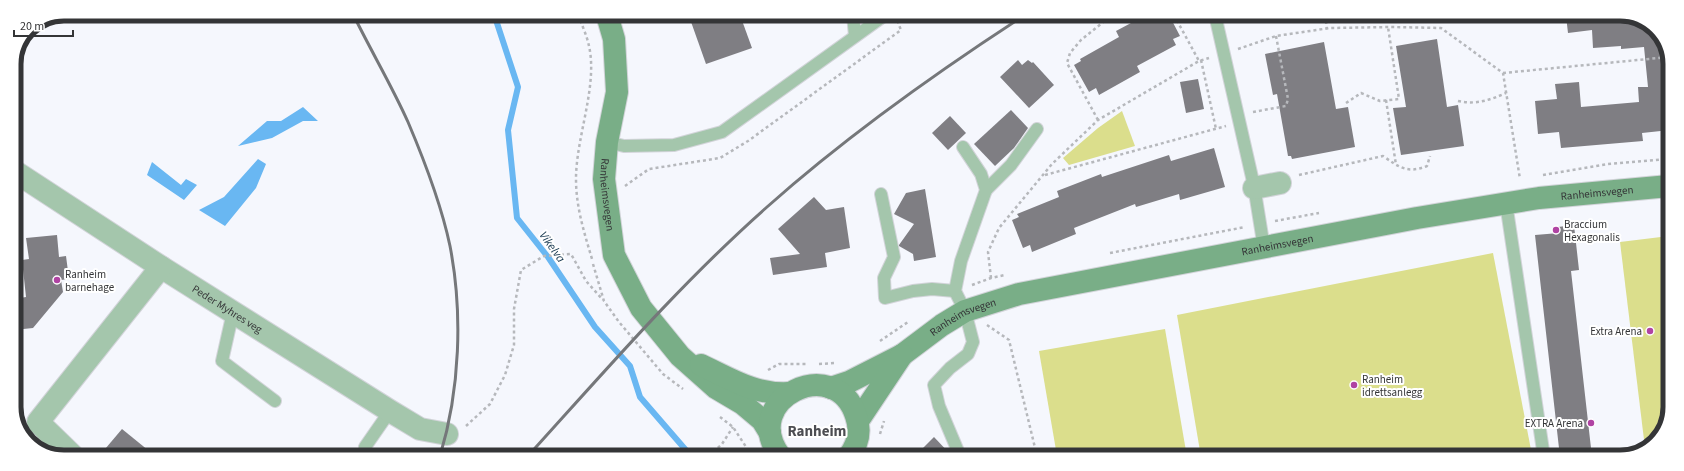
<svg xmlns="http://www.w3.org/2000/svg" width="1684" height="471" font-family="'Source Sans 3',sans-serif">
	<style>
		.green { fill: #dbde8c }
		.water { fill: #69b7f2 }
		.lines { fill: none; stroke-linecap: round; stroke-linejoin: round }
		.stream { stroke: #69b7f2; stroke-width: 6 }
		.building { fill: #7f7e83 }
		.lane-casing { stroke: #d2d4d9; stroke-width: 14 }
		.street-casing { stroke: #d2d4d9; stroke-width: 24 }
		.secondary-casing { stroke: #d2d4d9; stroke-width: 24 }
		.path { stroke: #b6b8bc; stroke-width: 2.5; stroke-dasharray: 3 3; stroke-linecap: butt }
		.lane { stroke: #a4c6ac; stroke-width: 12 }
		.street { stroke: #a4c6ac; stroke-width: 22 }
		.secondary { stroke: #79ae87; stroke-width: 22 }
		.rail { stroke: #75777a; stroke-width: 3 }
		.poi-dot { fill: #b043a3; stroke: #fff; stroke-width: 1.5 }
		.labels { text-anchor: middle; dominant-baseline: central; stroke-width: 4; stroke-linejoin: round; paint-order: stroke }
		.street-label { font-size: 11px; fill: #343537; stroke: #fff }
		.poi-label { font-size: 11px; fill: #343537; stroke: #fff; text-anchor: start }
		.water-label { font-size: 12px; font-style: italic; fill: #16374f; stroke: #fff }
		.district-label { font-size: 15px; font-weight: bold; fill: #4c4d52; stroke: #fff }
		.rim { fill: none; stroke: #343537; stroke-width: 5 }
	</style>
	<rect width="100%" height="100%" fill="#f5f7fd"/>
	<g class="green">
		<path d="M1122,111L1135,146L1069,165L1063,158L1098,128Z"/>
		<path d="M1669,236L1668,420L1651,447L1645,448L1620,242Z"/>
		<path d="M1493,253L1532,455L1524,457H1201L1177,315Z"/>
		<path d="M1165,329L1187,457L1057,456L1039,351Z"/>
	</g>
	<g class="water">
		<path d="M303,107L318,121H303L272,138L238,146L267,121H281Z"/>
		<path d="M258,159L266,164L256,188L225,226L199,210L224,197Z"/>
		<path d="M152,162L181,185L186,179L197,185L184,200L147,175Z"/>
	</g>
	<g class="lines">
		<path class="stream" d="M494,14L518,87L508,130L517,218L548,257L595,327L630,366L640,397L691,456"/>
	</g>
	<g class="building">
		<path d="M702,15H740L752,48L706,64L690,19Z"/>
		<path d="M1146,15H1169L1180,36L1173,39L1176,45L1137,66L1140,72L1099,95L1096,88L1089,92L1074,65L1081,61L1080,59L1119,37L1116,31Z"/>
		<path d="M1566,16H1633L1658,31L1668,57L1670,74V130L1642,133L1643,141L1561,148L1559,132L1538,134L1535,101L1557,99L1555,84L1579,82L1581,107L1639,102L1638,87H1648L1644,47L1621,49V46L1593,48L1592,30L1568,33Z"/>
		<path d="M1437,39L1447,107L1458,105L1464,146L1401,155L1393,108L1406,107L1396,46Z"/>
		<path d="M1324,42L1336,109L1348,107L1355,147L1292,159L1291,156H1288L1277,94L1273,95L1265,54Z"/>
		<path d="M1018,60L1022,65L1028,60L1032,63L1033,62L1054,85L1029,108L1000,77Z"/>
		<path d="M1198,79L1204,109L1186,113L1180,82Z"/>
		<path d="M1011,110L1028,128L1014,148L995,166L974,144Z"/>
		<path d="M950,116L966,133L948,150L932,133Z"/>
		<path d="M1214,148L1225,187L1180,200L1179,194L1136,207L1135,204L1074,228L1076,234L1032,252L1030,245L1023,248L1012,220L1019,217L1017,214L1059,197L1057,191L1101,174L1102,177L1169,155L1171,161Z"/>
		<path d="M925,189L936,257L914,261L913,254L899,246V245L914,224L894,214L906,193Z"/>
		<path d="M814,197L826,210L844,207L850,248L825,253L827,267L773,275L770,258L800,254L778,229Z"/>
		<path d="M1574,225L1579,270L1571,271L1592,457H1560L1535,235L1559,233L1558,227Z"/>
		<path d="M57,235L59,257L66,256L69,279L61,280L63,292L33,328L14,330V299L26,297L22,260L29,259L26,238Z"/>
		<path d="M122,429L154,455H100Z"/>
		<path d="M934,437L952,456H915Z"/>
	</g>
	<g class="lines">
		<g class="lane-casing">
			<g id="lane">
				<path d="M853,15L855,36"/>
				<path d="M1215,15L1254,186L1264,248"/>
				<path d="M607,142L624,146L674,145L722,132L885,15"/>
				<path d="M986,190L1011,165L1037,129"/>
				<path d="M881,194L894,257L884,278L885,298L913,291L932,289L955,291"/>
				<path d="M1506,203L1544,457"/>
				<path d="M233,312L222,361L275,401"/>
				<path d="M365,447L390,411"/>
				<path d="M960,456L939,406L934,385L950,368L968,354L973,342L965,311L955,291L961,261L986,190L981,174L963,147"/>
			</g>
		</g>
		<g class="street-casing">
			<g id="street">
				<path id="s1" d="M14,171L161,267L390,411L420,429L447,434"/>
				<path d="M1254,188L1280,183"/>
				<path d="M72,455L38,422L161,267"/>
			</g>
		</g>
		<g class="secondary-casing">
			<g id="secondary">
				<path id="s2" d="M607,15L614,39L617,92L607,142L604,179L614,255L641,308L680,356L716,388L743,404L762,420L770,433"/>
				<path d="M701,365C731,379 755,395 789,393"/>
				<path id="s3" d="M831,388L849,382L902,355L942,325L965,311L1019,294L1417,218L1539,198L1669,186"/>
				<path d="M858,421L902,355"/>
				<path d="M780,456C738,399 836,352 856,416C861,430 858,444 849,456"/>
			</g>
		</g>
		<g class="path">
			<path d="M578,15C582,25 587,36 589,46C598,86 576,137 576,179C576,207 584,232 592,259"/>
			<path d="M1174,15L1199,61"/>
			<path d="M1325,15L1327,29"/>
			<path d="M1238,49L1276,36L1330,28L1391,27L1441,28L1503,73L1520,179"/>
			<path d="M1201,60L1216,129"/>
			<path d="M1503,73L1669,57"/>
			<path d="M1386,100L1396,165"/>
			<path d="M1458,101C1476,105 1490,100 1506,93"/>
			<path d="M1346,103L1361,93L1380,101L1399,99L1388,27"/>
			<path d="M1253,112L1286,106L1288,99L1276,36"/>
			<path d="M1098,120L1067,63L1070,53L1081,40L1112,15"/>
			<path d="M1045,175L1226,126"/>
			<path d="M1299,175L1383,156C1399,167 1407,174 1427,166L1430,156"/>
			<path d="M1543,175L1608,164L1669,159"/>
			<path d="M625,186L649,169L720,158L748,141L901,30L898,23"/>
			<path d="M1275,221L1319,213"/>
			<path d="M1110,253L1245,227"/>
			<path d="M593,264L604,301L619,322L663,374L683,389"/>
			<path d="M991,278L988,252L999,228L1052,164L1098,120L1199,61L1209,58"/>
			<path d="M972,285L991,278L1005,275"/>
			<path d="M987,325L1009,340L1037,456"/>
			<path d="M880,341L908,322"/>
			<path d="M819,364L836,363"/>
			<path d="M768,370L779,364H808"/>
			<path d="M720,417L733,427L752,456"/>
			<path d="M466,426L490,404L505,375L514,345V309L521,270L544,256L571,254L586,281L603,300"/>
			<path d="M880,434L884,421"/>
			<path d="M459,456L461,449"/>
			<path d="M709,456L722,444L733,427"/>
		</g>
		<use href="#lane" class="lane"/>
		<use href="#street" class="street"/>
		<use href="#secondary" class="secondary"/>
		<g class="rail">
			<path d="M353,14C371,51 392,86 408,122C425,162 441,203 450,246C463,313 460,390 440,456"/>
			<path d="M528,456C605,371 681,283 767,207C848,135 934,74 1025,15"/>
		</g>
	</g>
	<g class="poi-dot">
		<circle cx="1556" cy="230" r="4"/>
		<circle cx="57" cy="280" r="4"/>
		<circle cx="1650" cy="331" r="4"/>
		<circle cx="1354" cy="385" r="4"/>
		<circle cx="1591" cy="423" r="4"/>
	</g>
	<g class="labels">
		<g class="street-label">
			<text stroke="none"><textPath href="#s3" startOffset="799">Ranheimsvegen</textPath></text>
			<text stroke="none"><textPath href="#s2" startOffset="182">Ranheimsvegen</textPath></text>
			<text stroke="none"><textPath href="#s3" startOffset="475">Ranheimsvegen</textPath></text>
			<text stroke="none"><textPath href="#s1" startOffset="254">Peder Myhres veg</textPath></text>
			<text stroke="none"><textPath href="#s3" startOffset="151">Ranheimsvegen</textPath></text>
		</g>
		<g class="poi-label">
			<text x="1564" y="224">Braccium<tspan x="1564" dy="13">Hexagonalis</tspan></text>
			<text x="65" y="274">Ranheim<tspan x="65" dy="13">barnehage</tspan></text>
			<text x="1642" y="331" text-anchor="end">Extra Arena</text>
			<text x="1362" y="379">Ranheim<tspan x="1362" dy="13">idrettsanlegg</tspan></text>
			<text x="1583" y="423" text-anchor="end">EXTRA Arena</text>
		</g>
		<g class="water-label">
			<text transform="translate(552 247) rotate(54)">Vikelva</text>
		</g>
		<g class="district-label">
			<text x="817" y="431">Ranheim</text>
		</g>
	</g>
	<path d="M0 0H1684V471H0ZM64 21H1620A43 43 0 0 1 1663 64V407A43 43 0 0 1 1620 450H64A43 43 0 0 1 21 407V64A43 43 0 0 1 64 21Z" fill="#fff" fill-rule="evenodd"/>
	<path class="rim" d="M64 21H1620A43 43 0 0 1 1663 64V407A43 43 0 0 1 1620 450H64A43 43 0 0 1 21 407V64A43 43 0 0 1 64 21Z"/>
	<path d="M14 30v6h59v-6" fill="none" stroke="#343537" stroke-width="2"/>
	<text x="20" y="30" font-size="12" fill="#343537" stroke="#ffffff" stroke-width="3" paint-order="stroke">20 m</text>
</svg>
